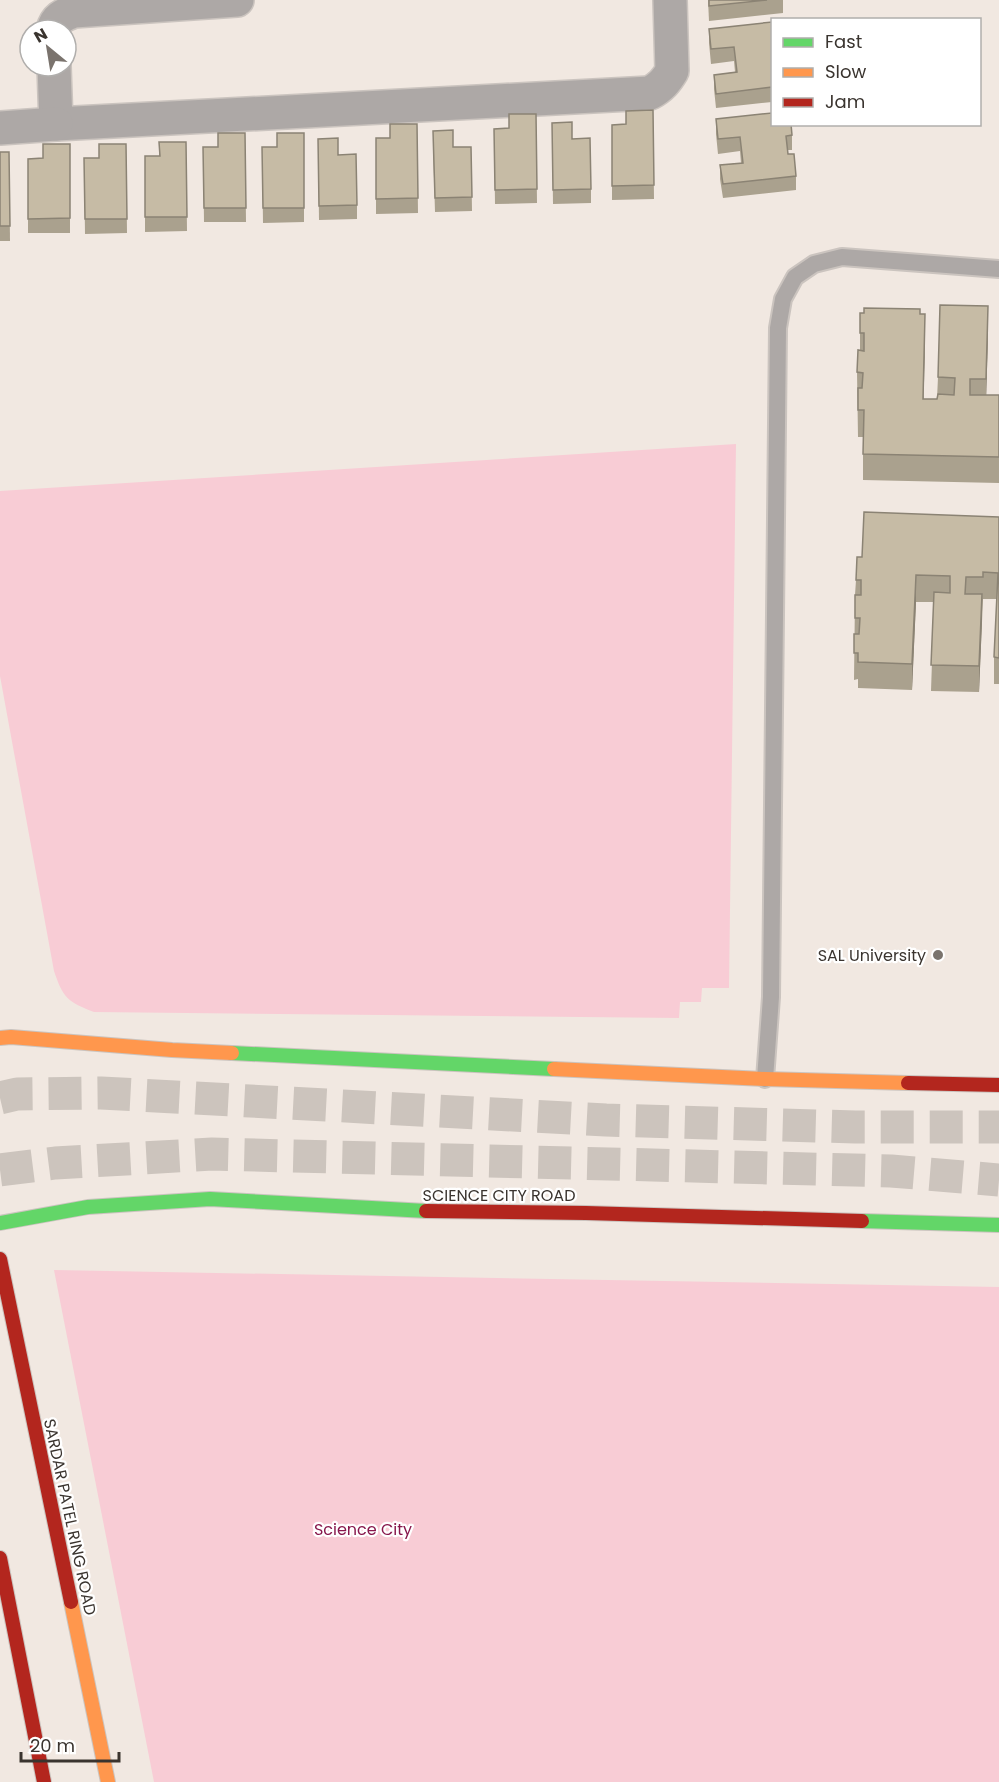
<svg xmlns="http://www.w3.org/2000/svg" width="999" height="1782" font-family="Poppins,sans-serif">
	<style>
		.green { fill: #f8ccd5 }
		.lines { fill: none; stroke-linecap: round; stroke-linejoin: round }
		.secondary-tunnel { stroke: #ccc4bd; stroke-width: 33; stroke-dasharray: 33 16; stroke-linecap: butt }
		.lane-casing { stroke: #cbc4bf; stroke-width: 20 }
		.street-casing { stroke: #cbc4bf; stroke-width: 36 }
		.fast-casing { stroke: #cbc4bf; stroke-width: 16 }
		.slow-casing { stroke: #cbc4bf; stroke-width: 16 }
		.jam-casing { stroke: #cbc4bf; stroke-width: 16 }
		.lane { stroke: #ada8a6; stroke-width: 16 }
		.street { stroke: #ada8a6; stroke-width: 33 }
		.fast { stroke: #63d668; stroke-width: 14 }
		.slow { stroke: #ff974d; stroke-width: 14 }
		.jam { stroke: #b3261e; stroke-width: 14 }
		.wall { fill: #aaa18e }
		.shaded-wall { fill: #8b8374 }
		.building { fill: #c6bba5; stroke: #8b8374; stroke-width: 1.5 }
		.poi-dot { fill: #7a736d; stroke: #fff; stroke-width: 2 }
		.labels { text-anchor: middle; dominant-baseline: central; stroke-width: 4.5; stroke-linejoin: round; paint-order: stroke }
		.poi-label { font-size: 16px; fill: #3a342f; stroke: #fff; text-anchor: end }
		.street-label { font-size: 16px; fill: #3a342f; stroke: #fff }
		.park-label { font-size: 16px; fill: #87174c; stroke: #fff }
	</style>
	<rect width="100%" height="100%" fill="#f1e8e1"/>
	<g class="green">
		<path d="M736,444L729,988H702L701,1002H680L679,1018L94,1012C68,1002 63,998 54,971L0,676V491Z"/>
		<path d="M54,1270L999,1287V1782H154Z"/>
	</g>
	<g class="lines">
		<g class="secondary-tunnel">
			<path d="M0,1098L17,1094L101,1093L606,1120L855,1127H999"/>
			<path d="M0,1170L55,1163L212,1154L891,1171L999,1180"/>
		</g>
		<g class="lane-casing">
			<path id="lane" d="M765,1079L771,997L778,328L783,299L795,277L814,264L842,257L999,269"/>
		</g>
		<g class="street-casing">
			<g id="street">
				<path d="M53,30C56,18 63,15 74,11L237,0"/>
				<path d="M54,66L56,124L650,93C661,87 666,81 672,71L670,0"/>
				<path d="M0,128L56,124"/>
			</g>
		</g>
		<g class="fast-casing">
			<g id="fast">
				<path d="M232,1053L554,1069"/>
				<path d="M862,1221L999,1225"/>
				<path d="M0,1223L88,1207L210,1199L426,1211"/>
			</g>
		</g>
		<g class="slow-casing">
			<g id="slow">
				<path d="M0,1038L11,1037L172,1050L232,1053"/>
				<path d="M554,1069L765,1079L908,1083"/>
				<path d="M71,1602L108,1782"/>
			</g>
		</g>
		<g class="jam-casing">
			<g id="jam">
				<path d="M908,1083L999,1085"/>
				<path d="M426,1211L586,1213L862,1221"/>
				<path d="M0,1259L71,1602"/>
				<path d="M0,1558L44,1782"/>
			</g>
		</g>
		<use href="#lane" class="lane"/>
		<use href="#street" class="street"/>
		<use href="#fast" class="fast"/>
		<use href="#slow" class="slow"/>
		<use href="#jam" class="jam"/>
	</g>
	<g class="wall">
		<path d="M708,0H783V13L709,21Z"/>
		<path d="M772,22V102L716,108L714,89V75L735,72L734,61L711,64L709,43V29Z"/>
		<path d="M653,110L654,199L612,200V125L626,124Z"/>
		<path d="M536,114L537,203L495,204L494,129L509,128Z"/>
		<path d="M716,119L792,135V150H788V154L796,176V190L723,198L720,179V165L741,163L740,151L718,154L716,134Z"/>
		<path d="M552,123L572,139L591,189V203L553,204Z"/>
		<path d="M417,124L418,213L376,214V138H390Z"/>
		<path d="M245,133L246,222H204L203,147H218Z"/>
		<path d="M304,133V222L263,223L262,147H277Z"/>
		<path d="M318,139L338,155L357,205V219L319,220Z"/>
		<path d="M159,142H186L187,231L145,232V156H159Z"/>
		<path d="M70,144V233H28V159L43,158Z"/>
		<path d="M126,144L127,233L85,234L84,158H99Z"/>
		<path d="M433,145L453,147H471L472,211L435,212Z"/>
		<path d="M0,152H9L10,241H0Z"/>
		<path d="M860,313L920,314L925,341L923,399H937L938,377L988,332L986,395H999V483L863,480V437H858L857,372L860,350Z"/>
		<path d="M999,517V684H994V657L997,599H983L979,692L931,691L934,602H916L912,690L858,688V679L854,680L855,595L856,580L862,557Z"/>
	</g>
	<g class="shaded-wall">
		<path d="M988,306V332L986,405V379Z"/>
		<path d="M925,314V341L923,425V399Z"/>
		<path d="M916,575V602L912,690V664Z"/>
		<path d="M982,594V620L979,692V666Z"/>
	</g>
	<g class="building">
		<path d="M709,0H767L709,6Z"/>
		<path d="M772,22V87L716,94L714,75L737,72L734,47L711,49L709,29Z"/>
		<path d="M653,110L654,185L612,186V125L626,124V111Z"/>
		<path d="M772,113V124H791L792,135L786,136L788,154H794L796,176L723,184L720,165L743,163L740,137L718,139L716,119Z"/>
		<path d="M509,114H536L537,189L495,190L494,129L509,128Z"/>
		<path d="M572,122V139L590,138L591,189L553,190L552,123Z"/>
		<path d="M390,124H417L418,198L376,199V138H390Z"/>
		<path d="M453,130V147H471L472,197L435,198L433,131Z"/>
		<path d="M218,133H245L246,208H204L203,147H218Z"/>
		<path d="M277,133H304V208H263L262,147H277Z"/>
		<path d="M338,138V155L356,154L357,205L319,206L318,139Z"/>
		<path d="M159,142H186L187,217H145V156H160Z"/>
		<path d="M43,144H70V218L28,219V159L43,158Z"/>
		<path d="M99,144H126L127,219H85L84,158H99Z"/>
		<path d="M0,152H9L10,226H0Z"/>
		<path d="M940,305L988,306L986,379H970V395H999V457L863,454L864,410H858V388H862L863,373L857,372L858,350L864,351V333H860V313H864V308L920,309V314H925L923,399H937L938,394L954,395L955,378L938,377Z"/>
		<path d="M864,512L999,517V658L994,657L998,573L983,572V577H966L965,594H982L979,666L931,665L934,592L950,593V576L916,575L912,664L858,662V653H854V634H859L860,618H855V595H861V580H856L857,557H862Z"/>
	</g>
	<circle class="poi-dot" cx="938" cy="955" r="6"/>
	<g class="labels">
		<g class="poi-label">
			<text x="926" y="955">SAL University</text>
		</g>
		<g class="street-label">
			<text x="499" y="1195">SCIENCE CITY ROAD</text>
			<text transform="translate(70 1517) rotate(78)">SARDAR PATEL RING ROAD</text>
		</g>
		<g class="park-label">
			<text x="363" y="1529">Science City</text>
		</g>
	</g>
	<rect x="771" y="18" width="210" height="108" fill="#ffffff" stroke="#b0aeac" stroke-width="1.5"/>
	<rect x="783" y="38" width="30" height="9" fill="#63d668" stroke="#b0aeac" stroke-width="1.5"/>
	<text x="825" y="48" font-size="18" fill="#3a342f">Fast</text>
	<rect x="783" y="68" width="30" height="9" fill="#ff974d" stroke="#b0aeac" stroke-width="1.5"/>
	<text x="825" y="78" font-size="18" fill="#3a342f">Slow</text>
	<rect x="783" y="98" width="30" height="9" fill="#b3261e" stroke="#b0aeac" stroke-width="1.5"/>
	<text x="825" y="108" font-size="18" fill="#3a342f">Jam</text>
	<g transform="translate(48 48) rotate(330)"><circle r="28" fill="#ffffff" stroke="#b0aeac" stroke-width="1.5"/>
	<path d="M0-4.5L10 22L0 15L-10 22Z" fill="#7a736d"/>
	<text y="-9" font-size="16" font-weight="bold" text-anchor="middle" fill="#3a342f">N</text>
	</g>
	<path d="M21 1752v9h98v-9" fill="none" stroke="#3a342f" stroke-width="3"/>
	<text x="30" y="1752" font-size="18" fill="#3a342f" stroke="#ffffff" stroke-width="4.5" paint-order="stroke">20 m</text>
</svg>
